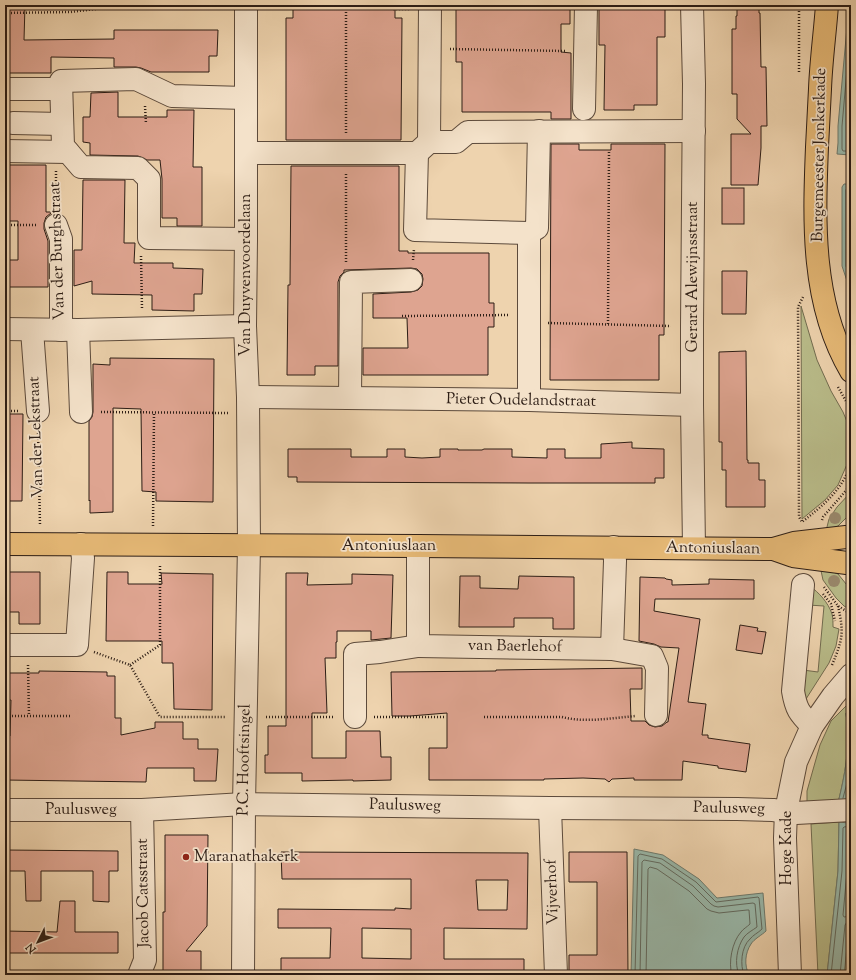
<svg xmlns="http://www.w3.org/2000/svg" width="856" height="980" font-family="'Sorts Mill Goudy',serif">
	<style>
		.green { fill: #b9bc8a; stroke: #726c50 }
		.water { fill: #99b8aa; stroke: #6d7a6e }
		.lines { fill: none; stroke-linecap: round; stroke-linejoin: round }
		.shore { stroke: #626a60; stroke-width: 1 }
		.building { fill: #dea490; stroke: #2c1d15; fill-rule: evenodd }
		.minor-casing { stroke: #5c4a3b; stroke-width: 24 }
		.major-casing { stroke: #2c1d15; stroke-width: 24 }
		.path { stroke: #2c1d15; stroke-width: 2.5; stroke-dasharray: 1 2; stroke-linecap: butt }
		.minor { stroke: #f4e2ca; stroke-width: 22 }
		.major { stroke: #e7ba77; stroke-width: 22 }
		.tree { fill: #9a896d }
		.poi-dot { fill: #8f2418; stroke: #f4e2ca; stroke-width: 1.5 }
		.labels { text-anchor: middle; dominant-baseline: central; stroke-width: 3.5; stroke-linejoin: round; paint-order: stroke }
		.street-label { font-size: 16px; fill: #2c1d15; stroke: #f4e2ca }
		.poi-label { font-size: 16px; fill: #2c1d15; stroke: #f4e2ca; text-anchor: start }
	</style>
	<rect width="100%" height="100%" fill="#eed3ae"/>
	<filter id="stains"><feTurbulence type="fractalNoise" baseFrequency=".005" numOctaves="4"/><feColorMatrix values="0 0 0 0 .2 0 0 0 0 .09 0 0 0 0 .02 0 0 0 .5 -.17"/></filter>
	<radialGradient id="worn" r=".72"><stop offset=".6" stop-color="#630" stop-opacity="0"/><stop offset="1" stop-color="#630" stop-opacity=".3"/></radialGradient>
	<g class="green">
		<path d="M801,306L817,360L831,391L843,412L848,424L850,444L848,462L838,485L825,500L802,519Z"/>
		<path d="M851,492V513L838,526L826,531L829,519L837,507Z"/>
		<path d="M820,566L838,574L851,590V610L844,606L836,598L823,580Z"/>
		<path d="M810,586C819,593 828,602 832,614C833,618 833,623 833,627L839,629L836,646L829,663L806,699L801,696L803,670L818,672L824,606L808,605Z"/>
		<path d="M851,701V712L846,713V714C847,721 848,728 848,735C848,760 843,783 837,807L807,804V791L820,745L831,721Z"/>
		<path d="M839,822L838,871L827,975H818L811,824Z"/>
		<path d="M851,909V975H844V970Z"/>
	</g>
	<g class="water">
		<path d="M849,5H851V150L850,155L837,154L838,143V126Z"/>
		<path d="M844,184H851V293L842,266V187Z"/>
		<path d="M851,712V806L837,807C843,783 848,760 848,735C848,728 847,721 846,714V713Z"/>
		<path d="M851,821V909L844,975H827L838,871L839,822L848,823Z"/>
		<path d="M634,849L663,855L699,879L717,898L763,893L766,931C762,935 754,939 751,944C745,953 744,965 749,975H631Z"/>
	</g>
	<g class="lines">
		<g class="shore">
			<path d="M851,23L842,126V149L843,151H851"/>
			<path d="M851,81L847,126V145L849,146H851"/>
			<path d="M851,188H847L846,190V266L851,281"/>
			<path d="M851,194V266"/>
			<path d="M843,798L847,783L851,753"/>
			<path d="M851,831L848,832V833L847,872L843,915L844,917L851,916"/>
			<path d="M635,975L638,856L640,854L662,859L696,882L716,902L758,897L759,898L762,929C758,933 753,935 750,939C741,947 740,965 744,975"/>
			<path d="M640,975L642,862L644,860L660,863L693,886L711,904L714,906L718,907L753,903L755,904L757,927C753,930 747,933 744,937C737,947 734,963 739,975"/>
			<path d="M646,975L648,869L650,867L657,869L689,891L707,909L711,911L719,913L747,910H749L750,924C747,927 743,929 741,932C732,942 728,963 732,975"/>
			<path d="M831,975L842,871L843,828L844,827L851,826"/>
			<path d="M840,975L845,925L847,922L851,921"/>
		</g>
	</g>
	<g class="building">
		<path d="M5,5H25L24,40L114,39V30H218L217,56H209V72H151L141,68L136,67H114V58L51,57V73H5Z"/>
		<path d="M293,5H395V18H402L401,140H286V18H293Z"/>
		<path d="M462,5H570V24H561V52L571,53V119H551V112H462V62H456V7H462Z"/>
		<path d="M599,5H665V37H657V105H634V110H604L605,45H599Z"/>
		<path d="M737,5H759V13H760L761,67H766L767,126H761V148L758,185H731V134H751L737,119V94H732V29H736V16H737Z"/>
		<path d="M118,92V117H167V110H194L193,167H202V226H177V218H162V179L160,160H147L138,156L90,155V143L83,142V117H90L91,93Z"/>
		<path d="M551,144H579V150H611V144H665L664,335H659V380H550Z"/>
		<path d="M5,165H46V212H51V213L46,217L44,223V229L48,241V287H5V260H18V221H5Z"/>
		<path d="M291,166H399V251H408V253H489V303H494V327H488V375H363V348H408L407,318H373V294L411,292L418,290L422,286L423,279L422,274L417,269L411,268L344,270V272L340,276L338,282V366H315V375H287L288,285H290Z"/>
		<path d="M83,180H125L124,243H135L134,263H173V268L203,269L202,294H194V311L152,310V295L92,294V281L74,286V250H82Z"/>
		<rect x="722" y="188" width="22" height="36"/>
		<path d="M722,271H747L746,314H722Z"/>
		<path d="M746,351L747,460H748V463H759V480H765V507H726V470H722V442H719V352Z"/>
		<path d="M110,358L214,359L213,502L156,501V492L142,491L141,409L113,408V512L90,513V500L89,501V421L92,417L93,412V364L110,365Z"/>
		<path d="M5,414H23L22,501H5Z"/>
		<path d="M632,442V448L664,449V478H655V483H529L297,482V477H288V449H351V457H387V449H405V457L422,458L440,457V449H458V450H482L484,449H512V457L547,458V449H565V458H601V444Z"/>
		<path d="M5,572H40V624H19V612H5Z"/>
		<path d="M107,572H128V584H162L161,573L213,574L212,710L174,709L173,663H162V641H106Z"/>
		<path d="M286,573H308L307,585L352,584V574L393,575L391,638L371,640V631H337V642H336V658H325L327,713H312V758H346V731H380L381,757H391V780L353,781V780L302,781V773H265V755H268V726H286Z"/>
		<path d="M460,576H480V588L518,589L519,576L574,577V629H553V618H514V627H459Z"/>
		<path d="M640,577L665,578L666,579L672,580V585L709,584V579L754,580V599H655L654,611L700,619L688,702L706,704L702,735H708V738L750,744L746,772L718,768V766L683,761L682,780H634V778L612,779L609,782L605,779L583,778L544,779V780H429V748H447V713L410,716H392L391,672L496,671V670L642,668V689H630L631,721H645L649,725L655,727L662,726L667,722H668L679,648L661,647L654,644L639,641Z"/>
		<path d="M740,625L758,628L757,631L766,632L762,654L736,650Z"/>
		<path d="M39,671L107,672V676H115V718H121V735L155,728V722H183V739H198V749H218L216,781H194V768H147L146,782L5,780V736H10L11,700H5V673H39Z"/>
		<path d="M165,835H208L207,926L186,951H201V975H163V912H165Z"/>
		<path d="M5,850L118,851V871H109V902L93,901V871H41V901H26L25,871H5Z"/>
		<path d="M281,852L528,853L527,929L444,928V959H524V975H281V958H330L331,928H278V909L395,910V908L411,909V879H282ZM476,880H508L507,910H478ZM362,928L411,929V959L362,958Z"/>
		<path d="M569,852H627L628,975H569V955H597V882H569Z"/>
		<path d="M60,901H75V932H118V953H5V931L57,932Z"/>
	</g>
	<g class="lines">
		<g class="minor-casing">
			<g id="minor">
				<path d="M430,5L429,142H456L468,132L694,131"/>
				<path d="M692,5L694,84L692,326V405L694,548"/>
				<path d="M5,89H61"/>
				<path d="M245,98L172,96L136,79L61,81L63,146L81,167L138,168L149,179V238L246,239"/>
				<path d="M584,109L586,5"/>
				<path d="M13,123L62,124"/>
				<path d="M5,151L68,152"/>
				<path d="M246,153H417L428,143"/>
				<path d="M417,153L415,230L529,233L537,228L539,131"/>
				<path d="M56,225L61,239V330"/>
				<path d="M529,233V400"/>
				<path d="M5,329L78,330L245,326"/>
				<path d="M32,330L38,411"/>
				<path d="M78,330L81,412"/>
				<path d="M248,397L529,400L692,405"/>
				<path d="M350,398L351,282L411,280"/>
				<path d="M418,546V646L612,649L615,561L614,547"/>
				<path d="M803,585L793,691C796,709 799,713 812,726"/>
				<path d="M5,645H77L83,558L81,544"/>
				<path d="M612,649L652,656L657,668L656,715"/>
				<path d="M355,717V654L380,652L418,646"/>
				<path d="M550,808L556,975"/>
				<path d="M5,810H142L244,804L550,808L737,809L773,810L796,813L851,810"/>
				<path d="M139,975L145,960L142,810"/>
				<path d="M243,975L244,804L249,545L248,397L245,326L246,239V5"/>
				<path d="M790,975L785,838L786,811L796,762L812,726L833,696L851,675"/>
			</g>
		</g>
		<g class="major-casing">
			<g id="major">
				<path d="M827,5C825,33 821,61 820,89C819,108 818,128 817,147C814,221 811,304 851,371"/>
				<path d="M5,544L418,546L773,549L794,543L846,537"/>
				<path d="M776,550L793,556L847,563"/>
			</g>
		</g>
		<g class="path">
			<path d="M267,8L410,9"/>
			<path d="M346,9V134"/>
			<path d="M5,13L70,12L122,6H226"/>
			<path d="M450,49L565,51"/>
			<path d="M799,72V5"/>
			<path d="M145,106L146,124"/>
			<path d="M56,171V206"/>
			<path d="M5,225H36"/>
			<path d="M141,256L142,309"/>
			<path d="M413,260L414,249"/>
			<path d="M346,262V173"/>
			<path d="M803,297L798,307L799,517L802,522C822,506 839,493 849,469"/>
			<path d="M402,316L510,315"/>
			<path d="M548,323L671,326"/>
			<path d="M608,324L609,151"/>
			<path d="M838,387L851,410"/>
			<path d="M5,411H18"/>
			<path d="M101,412L228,413"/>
			<path d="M38,430L40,525"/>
			<path d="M849,487L851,479"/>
			<path d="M822,520L823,517L849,487L851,486"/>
			<path d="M153,526L154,412"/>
			<path d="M824,587L838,606L851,614"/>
			<path d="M823,594L831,604L835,621"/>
			<path d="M94,652L130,665L160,717H225"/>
			<path d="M28,665L29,716"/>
			<path d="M130,665L160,645V565"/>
			<path d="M832,665C843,639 844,633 838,606"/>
			<path d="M12,716H71"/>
			<path d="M266,717H335"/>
			<path d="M374,717H445"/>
			<path d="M484,717H562C586,723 611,718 636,716"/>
		</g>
		<use href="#minor" class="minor"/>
		<use href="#major" class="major"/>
	</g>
	<g class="tree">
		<circle cx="835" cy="518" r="6"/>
		<circle cx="834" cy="581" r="6"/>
	</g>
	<circle class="poi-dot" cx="186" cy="857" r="4"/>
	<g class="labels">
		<g class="street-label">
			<text transform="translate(820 155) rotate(-89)">Burgemeester Jonkerkade</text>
			<text transform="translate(58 251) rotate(-92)">Van der Burghstraat</text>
			<text transform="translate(246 275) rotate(-90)">Van Duyvenvoordelaan</text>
			<text transform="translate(693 277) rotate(-90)">Gerard Alewijnsstraat</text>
			<text transform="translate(521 401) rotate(1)">Pieter Oudelandstraat</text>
			<text transform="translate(37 437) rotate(-92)">Van der Lekstraat</text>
			<text x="389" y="546">Antoniuslaan</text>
			<text transform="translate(713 549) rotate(1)">Antoniuslaan</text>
			<text transform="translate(515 647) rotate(1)">van Baerlehof</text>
			<text transform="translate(245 760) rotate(-89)">P.C. Hooftsingel</text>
			<text transform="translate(405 806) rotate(1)">Paulusweg</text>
			<text transform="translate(729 809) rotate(1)">Paulusweg</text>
			<text x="81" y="810">Paulusweg</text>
			<text transform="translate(787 848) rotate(-90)">Hoge Kade</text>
			<text transform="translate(553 892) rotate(-92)">Vijverhof</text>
			<text transform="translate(144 893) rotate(-91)">Jacob Catsstraat</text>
		</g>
		<g class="poi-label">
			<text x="194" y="857">Maranathakerk</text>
		</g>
	</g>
	<rect width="856" height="980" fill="none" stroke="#eed3ae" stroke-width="20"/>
	<rect x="6" y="6" width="844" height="968" fill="none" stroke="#2c1d15" stroke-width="2"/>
	<rect x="10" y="10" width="836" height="960" fill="none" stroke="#2c1d15"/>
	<g transform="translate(38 942) rotate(228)" stroke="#f4e2ca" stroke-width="3" paint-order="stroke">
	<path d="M0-3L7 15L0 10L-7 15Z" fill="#2c1d15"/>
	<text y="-6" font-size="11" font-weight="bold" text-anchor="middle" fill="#2c1d15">N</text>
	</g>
	<rect width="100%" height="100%" filter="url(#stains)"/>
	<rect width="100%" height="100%" fill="url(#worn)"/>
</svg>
